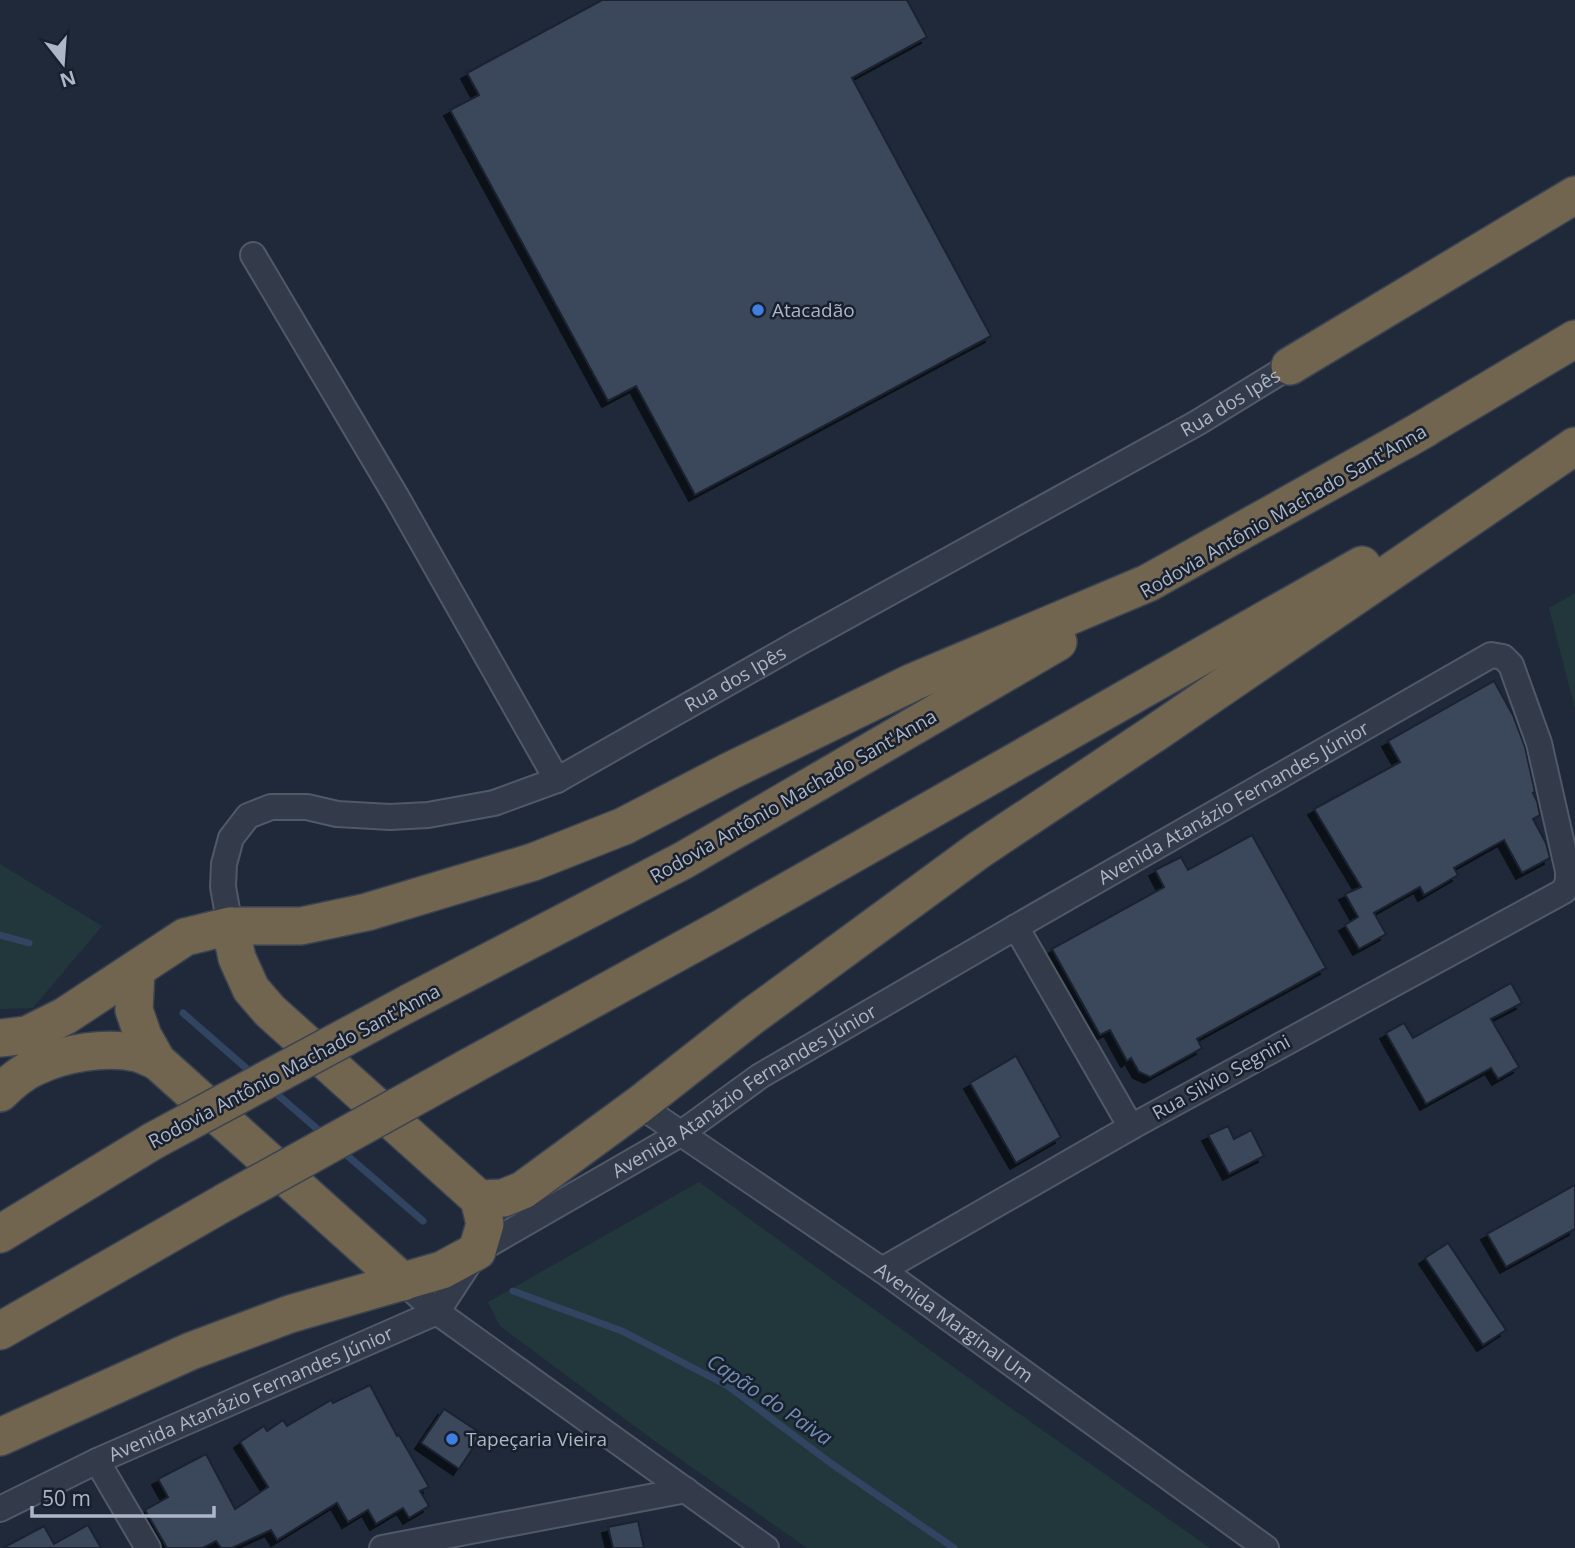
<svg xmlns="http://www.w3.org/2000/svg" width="1575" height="1548" font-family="'Open Sans',sans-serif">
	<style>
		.green { fill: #21373b }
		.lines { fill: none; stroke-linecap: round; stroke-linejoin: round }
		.stream { stroke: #314462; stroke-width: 7 }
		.building { fill: #3b475a; stroke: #1a2230; stroke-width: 2; filter: url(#shadow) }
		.minor-casing { stroke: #505968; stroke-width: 28 }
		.highway-casing { stroke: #3a4351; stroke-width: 40 }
		.minor { stroke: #333b4a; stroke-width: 24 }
		.highway { stroke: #71654f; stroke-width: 37 }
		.highway-bridge-casing { stroke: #3a4351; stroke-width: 40; stroke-linecap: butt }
		.highway-bridge { stroke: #71654f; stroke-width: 37 }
		.shop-dot { fill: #3f7fe0; stroke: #18202e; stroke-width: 2.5 }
		.labels { text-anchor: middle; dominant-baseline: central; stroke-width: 5; stroke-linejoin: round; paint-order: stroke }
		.poi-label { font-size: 19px; fill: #adb6c7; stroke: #18202e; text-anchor: start }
		.street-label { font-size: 19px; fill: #adb6c7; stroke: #18202e }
		.water-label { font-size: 21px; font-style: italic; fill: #738bb2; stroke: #18202e }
	</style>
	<defs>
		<filter id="shadow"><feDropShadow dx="-6" dy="6" stdDeviation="0" flood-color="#0009"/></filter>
	</defs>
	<rect width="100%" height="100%" fill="#1f293a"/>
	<g class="green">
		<path d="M1575,593V709L1549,608Z"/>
		<path d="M0,864L102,926L33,1008L0,1009Z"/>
		<path d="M699,1182L984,1389L1210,1548H807L660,1445L500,1326L488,1302Z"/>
	</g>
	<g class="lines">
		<g class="stream">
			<path d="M0,935L29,943"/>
			<path d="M183,1013L254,1075"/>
			<path d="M271,1089L323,1134"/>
			<path d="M342,1151L423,1221"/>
			<path d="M513,1291L622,1331L728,1386L832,1464L954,1548"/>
		</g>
	</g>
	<g class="building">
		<path d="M602,0H907L927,37L852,78L991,336L695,495L636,386L608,401L450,110L479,95L467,73Z"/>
		<path d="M1494,681L1513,715L1525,747L1535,792L1533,793L1537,801L1540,815L1533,819L1546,843L1550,858L1522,873L1504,840L1454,868L1458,875L1424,895L1420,887L1374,913L1386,934L1359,949L1345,925L1358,917L1345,894L1361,887L1314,809L1400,762L1388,741Z"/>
		<path d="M1252,835L1326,968L1197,1039L1202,1048L1150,1077L1139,1072L1131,1058L1127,1061L1110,1030L1100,1035L1052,949L1164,887L1155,870L1181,857L1188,870Z"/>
		<path d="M1511,983L1522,1003L1491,1019L1519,1067L1498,1079L1491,1068L1426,1104L1386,1033L1404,1023L1413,1038Z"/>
		<path d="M1016,1056L1061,1137L1016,1163L970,1083Z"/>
		<path d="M1228,1126L1234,1139L1251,1130L1264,1156L1229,1174L1208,1135Z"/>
		<path d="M1575,1185V1229L1506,1267L1487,1234Z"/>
		<path d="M1448,1243L1506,1330L1483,1345L1425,1258Z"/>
		<path d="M370,1385L397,1436L399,1435L429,1487L420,1491L429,1506L409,1518L403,1508L376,1524L368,1510L348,1522L337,1503L277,1540L271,1530L232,1548H221L216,1541L203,1548H167L145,1510L168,1497L158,1479L206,1454L235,1509L268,1487L240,1442L264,1426L267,1431L283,1420L287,1426L331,1400L333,1403Z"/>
		<path d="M444,1409L482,1434L459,1469L421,1443Z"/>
		<path d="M638,1521L644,1548H613L608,1527Z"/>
		<path d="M88,1525L101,1548H3L44,1526L54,1544Z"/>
	</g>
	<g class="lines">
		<g class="minor-casing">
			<g id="minor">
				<path d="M253,255L396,496L557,780"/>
				<path id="s1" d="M230,926L223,887L224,864L231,838L248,816L271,807H307L337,814L390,817L428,815L494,803L557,780L800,642L1197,423L1290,366"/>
				<path d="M1016,927L1131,1127"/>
				<path id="s2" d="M639,1105L882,1270L1266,1548"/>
				<path d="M403,1282L437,1312L766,1548"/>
				<path d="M97,1461L148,1548"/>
				<path id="s3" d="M0,1509L97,1461L437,1312L477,1251L680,1134L760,1076L1016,927L1491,655L1503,657L1511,665L1539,743L1568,871V881L1564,891L1131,1127L882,1270"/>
				<path d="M382,1548L686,1490"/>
			</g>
		</g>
		<g class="highway-casing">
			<g id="highway">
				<path d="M1290,366L1575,195"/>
				<path d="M1405,440L1575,339"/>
				<path d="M136,970L134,1010L143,1036L157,1061L403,1282"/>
				<path d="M409,1003L684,860L1058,642"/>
				<path d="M0,1038L27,1035L65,1016L185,937L230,926H301L367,912L533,862L624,826L728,772L913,682L1148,583L1426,428"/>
				<path d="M469,1067L724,927L1362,565"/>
				<path d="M0,1093C10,1083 21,1073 35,1067C64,1053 105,1046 137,1053C144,1055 151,1059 157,1061"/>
				<path d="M479,1199L503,1198L523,1190L639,1105L751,1017L979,850L1155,733L1575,446"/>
				<path d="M0,1234L153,1141"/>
				<path d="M0,1331L227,1201"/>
				<path d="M0,1437L191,1351L290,1314L442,1270L477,1251L485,1224L479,1199L270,1011L251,989L237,958L230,926"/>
			</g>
		</g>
		<use href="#minor" class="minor"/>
		<use href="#highway" class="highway"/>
		<g class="highway-bridge-casing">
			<g id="highway-bridge">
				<path d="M153,1141L409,1003"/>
				<path d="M227,1201L469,1067"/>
			</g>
		</g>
		<use href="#highway-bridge" class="highway-bridge"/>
	</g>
	<g class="shop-dot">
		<circle cx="758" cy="310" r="7"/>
		<circle cx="452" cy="1439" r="7"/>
	</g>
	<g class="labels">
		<g class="poi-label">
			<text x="772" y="310">Atacadão</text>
			<text x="466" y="1439">Tapeçaria Vieira</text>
		</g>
		<g class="street-label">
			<text stroke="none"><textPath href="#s1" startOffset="1206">Rua dos Ipês</textPath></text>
			<text transform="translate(1283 511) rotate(-30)">Rodovia Antônio Machado Sant'Anna</text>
			<text stroke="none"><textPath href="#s1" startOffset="639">Rua dos Ipês</textPath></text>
			<text transform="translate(793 796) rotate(-30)">Rodovia Antônio Machado Sant'Anna</text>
			<text stroke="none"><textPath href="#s3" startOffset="1432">Avenida Atanázio Fernandes Júnior</textPath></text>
			<text transform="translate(294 1066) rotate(-28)">Rodovia Antônio Machado Sant'Anna</text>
			<text transform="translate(1221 1077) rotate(-29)">Rua Silvio Segnini</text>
			<text stroke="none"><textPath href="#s3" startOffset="864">Avenida Atanázio Fernandes Júnior</textPath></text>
			<text stroke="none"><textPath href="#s2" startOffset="383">Avenida Marginal Um</textPath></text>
			<text stroke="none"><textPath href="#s3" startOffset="276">Avenida Atanázio Fernandes Júnior</textPath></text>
		</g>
		<g class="water-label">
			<text transform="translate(770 1399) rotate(34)">Capão do Paiva</text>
		</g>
	</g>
	<g transform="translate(63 63) rotate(163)" stroke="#18202e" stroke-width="5" paint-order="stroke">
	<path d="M0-5L12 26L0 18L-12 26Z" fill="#adb6c7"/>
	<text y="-10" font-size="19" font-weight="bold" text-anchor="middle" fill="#adb6c7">N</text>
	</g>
	<path d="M32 1506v10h182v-10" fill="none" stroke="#adb6c7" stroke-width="3.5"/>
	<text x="42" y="1506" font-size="21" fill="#adb6c7" stroke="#18202e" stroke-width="5" paint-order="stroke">50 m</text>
</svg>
